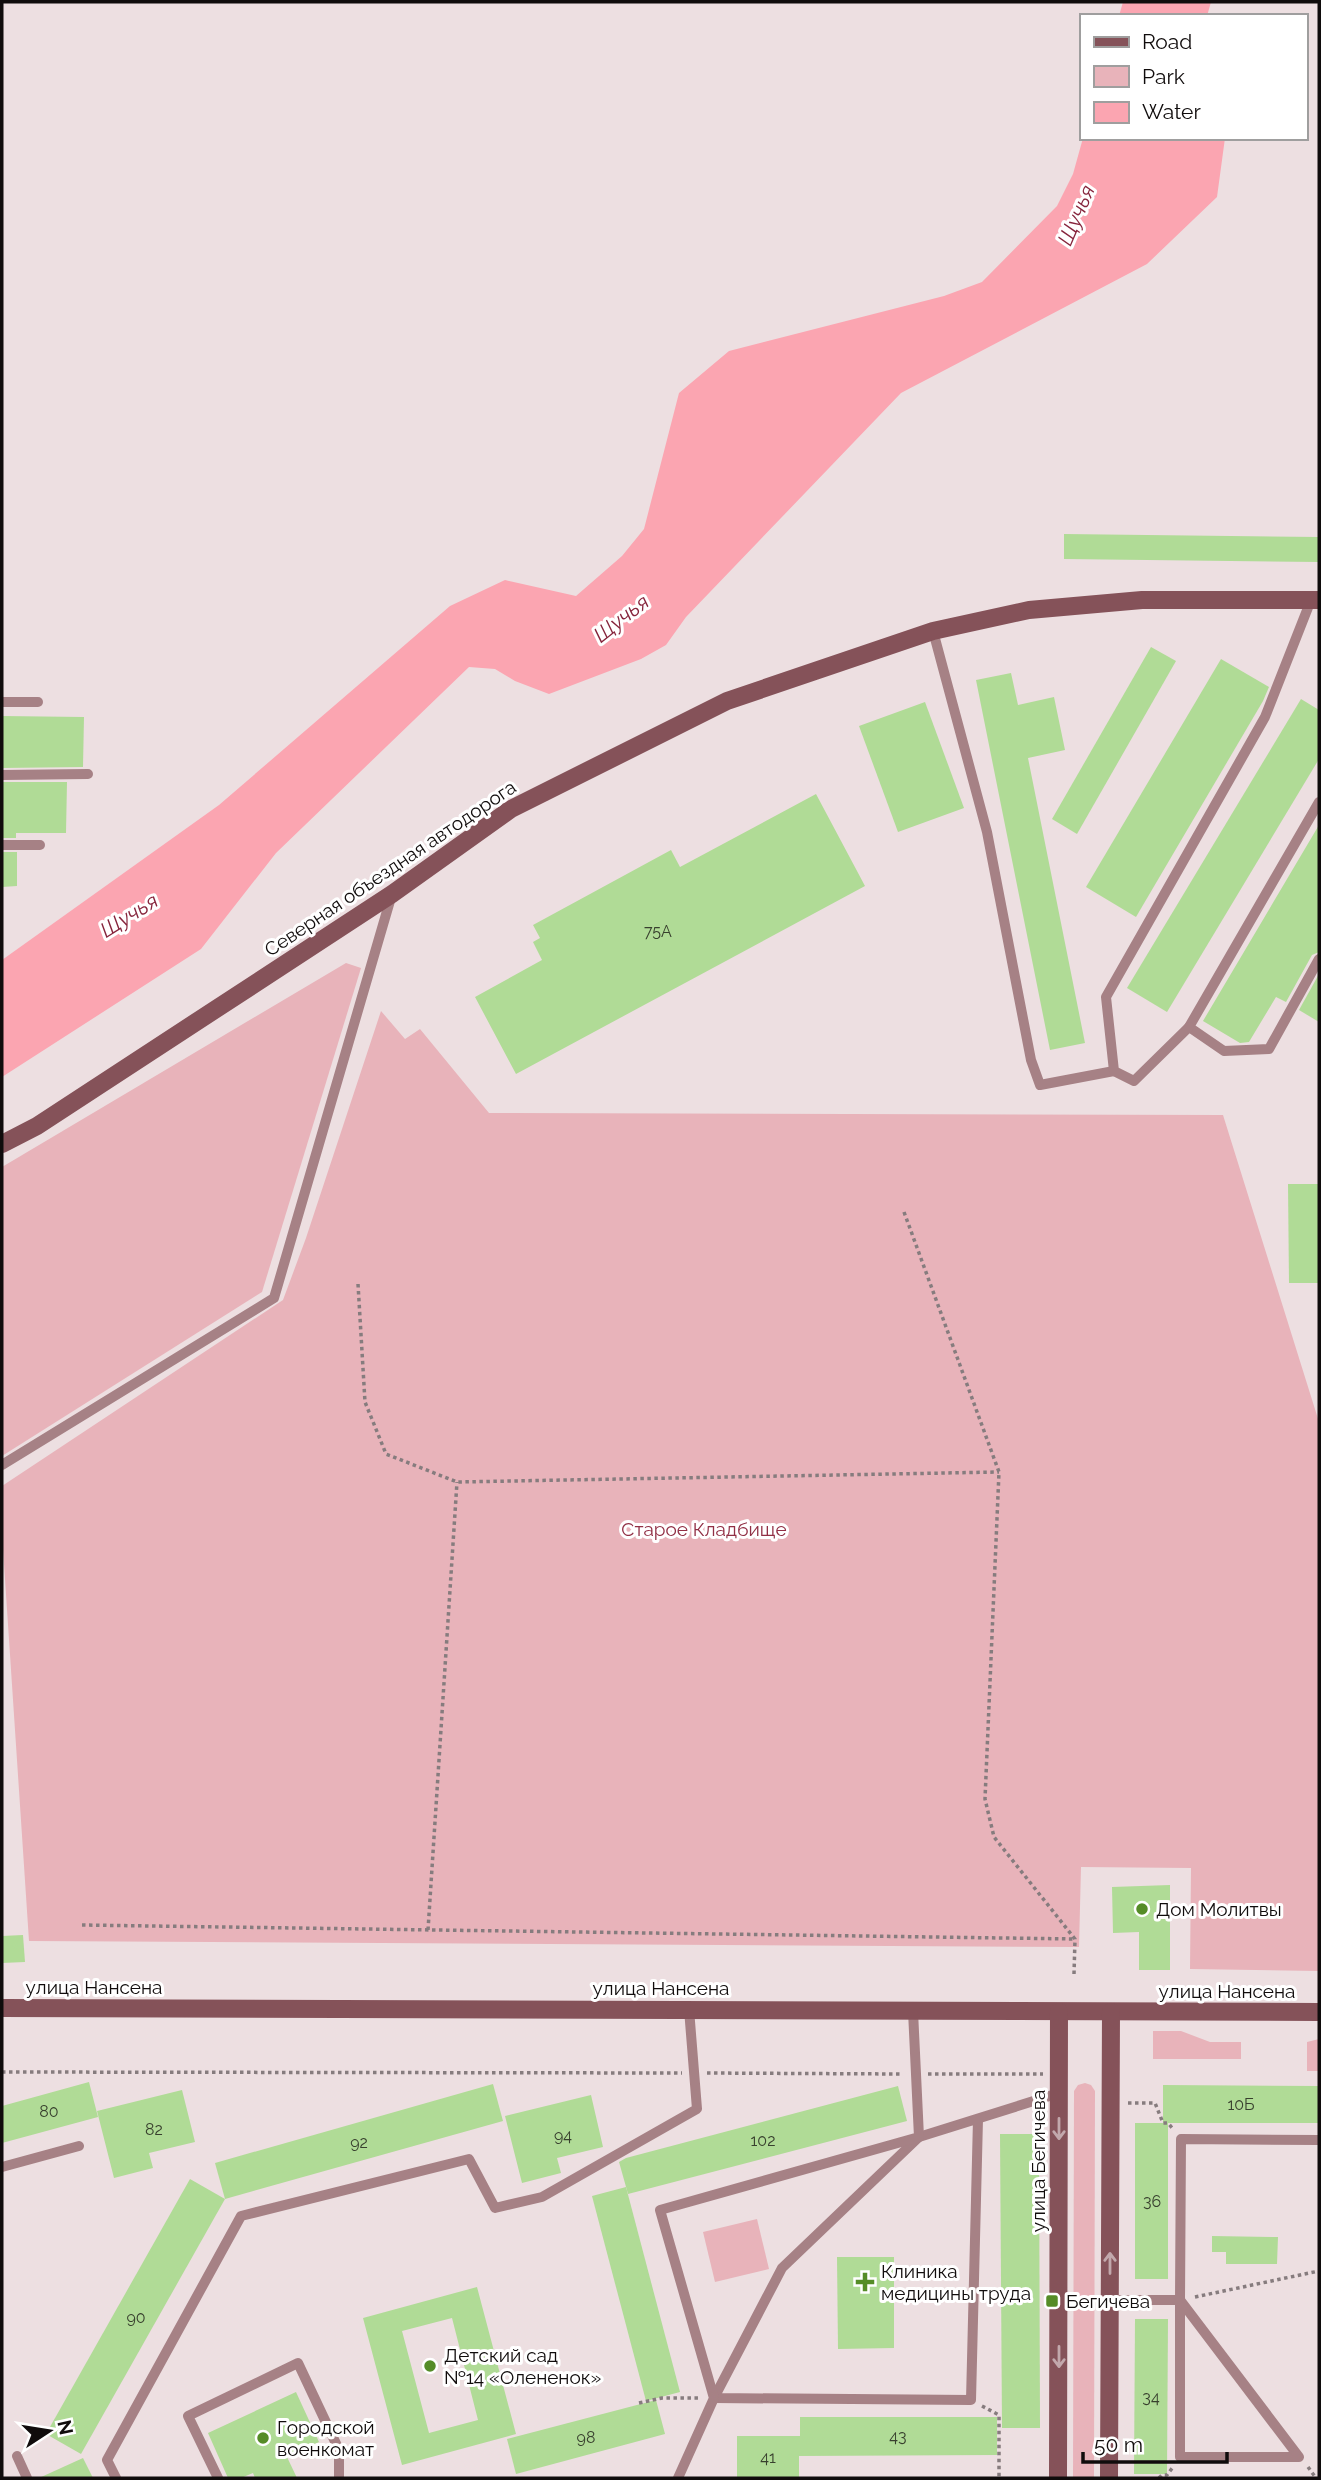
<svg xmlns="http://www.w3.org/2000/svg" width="1321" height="2480" font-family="Raleway,sans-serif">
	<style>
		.green { fill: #e8b3ba }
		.water { fill: #fba5b1 }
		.building { fill: #b0db96; fill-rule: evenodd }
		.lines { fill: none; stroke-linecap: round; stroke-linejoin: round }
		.path { stroke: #867c7e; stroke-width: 3.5; stroke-dasharray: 3.5 3.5; stroke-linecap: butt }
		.lane { stroke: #a68185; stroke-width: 10 }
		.secondary { stroke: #855259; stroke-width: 18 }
		.oneway { stroke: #c2a8ac }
		.poi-dot { fill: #558c27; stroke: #fff; stroke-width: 2.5 }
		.labels { text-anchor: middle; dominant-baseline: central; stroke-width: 6; stroke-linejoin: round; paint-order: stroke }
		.number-label { font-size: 16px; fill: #38402e }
		.street-label { font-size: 19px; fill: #100c0c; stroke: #fff }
		.park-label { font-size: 19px; fill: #912f45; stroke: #fff }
		.poi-label { font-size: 19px; fill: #100c0c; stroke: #fff; text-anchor: start }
		.water-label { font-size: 21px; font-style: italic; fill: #86243c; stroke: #fff }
	</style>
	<rect width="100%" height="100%" fill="#eddfe1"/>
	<g class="green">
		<path d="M346,963L361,968L262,1292L2,1456V1167Z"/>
		<path d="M381,1011L405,1039L420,1029L489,1113L1223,1115L1319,1422V1971L1190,1969L1191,1868L1081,1867L1079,1947L29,1941L2,1534V1486L283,1300L306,1238Z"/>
		<path d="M1153,2031H1181L1210,2042H1241V2059H1153Z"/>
		<path d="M1319,2039V2071H1307V2042Z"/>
		<path d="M1085,2083L1091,2085L1095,2091L1094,2478H1073L1074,2091L1078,2085Z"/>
		<path d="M757,2219L769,2269L715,2282L703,2232Z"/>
	</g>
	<g class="water">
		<path d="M1123,2H1211L1207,16H1119Z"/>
		<path d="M1083,138H1225L1217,197L1147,264L901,393L686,617L666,645L641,659L549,694L515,681L495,669L469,667L276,853L201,949L2,1077V960L219,805L450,606L505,580L576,596L622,556L644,529L679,393L729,351L944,296L982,282L1057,206L1073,174Z"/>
	</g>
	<g class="building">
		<path d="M1064,534L1319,537V562L1064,559Z"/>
		<path d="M1151,647L1176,661L1077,834L1052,819Z"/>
		<path d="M1221,659L1269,687L1263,701L1136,917L1086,887Z"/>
		<path d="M1011,673L1018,705L1054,697L1065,750L1028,758L1085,1043L1050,1050L976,680Z"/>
		<path d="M1301,699L1319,710V759L1167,1012L1127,988Z"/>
		<path d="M925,702L964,808L898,832L859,726Z"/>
		<path d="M2,716L84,717L83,767L2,768Z"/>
		<path d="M2,782H67L66,833H16V838H2Z"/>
		<path d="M816,794L865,886L516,1074L475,997L542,960L533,942L540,938L533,925L671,850L680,867Z"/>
		<path d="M1319,825V952L1312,955L1286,1002L1276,997L1249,1042L1240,1043L1203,1021Z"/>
		<path d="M2,852H17V886L2,887Z"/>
		<path d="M1319,974V1022L1299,1010Z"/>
		<path d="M1288,1184H1319V1283H1289Z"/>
		<path d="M1170,1885V1970H1139V1932L1113,1933L1112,1887Z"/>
		<path d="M23,1935L25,1962L2,1963V1936Z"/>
		<path d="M89,2082L98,2117L2,2143V2106Z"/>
		<path d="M493,2084L503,2121L225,2199L215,2163Z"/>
		<path d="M1163,2085L1319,2086V2123H1168V2279H1135V2123H1163Z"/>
		<path d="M898,2086L907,2121L628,2194L619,2162L626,2158Z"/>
		<path d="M182,2090L195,2142L149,2153L153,2168L114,2178L97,2111Z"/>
		<path d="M591,2095L603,2147L557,2158L561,2173L522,2183L505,2116Z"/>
		<path d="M1000,2134H1039L1040,2428H1002Z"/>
		<path d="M190,2179L225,2199L81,2454L46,2434Z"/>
		<path d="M626,2187L680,2392L646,2401L592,2196Z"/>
		<path d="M1212,2236L1278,2237L1277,2264H1226V2252H1212Z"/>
		<path d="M837,2257H894V2348L838,2349Z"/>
		<path d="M477,2287L516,2434L402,2465L363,2318ZM452,2318L478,2420L429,2433L402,2331Z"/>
		<path d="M1135,2319H1168L1167,2474H1134Z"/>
		<path d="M296,2392L319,2442L287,2457L297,2478H255L253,2473L241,2478H228L208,2433Z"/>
		<path d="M656,2400L665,2434L516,2474L507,2439Z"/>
		<path d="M800,2417H997V2455L799,2456V2478H737V2436H800Z"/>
		<path d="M83,2458L93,2478H39Z"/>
	</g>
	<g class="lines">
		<g class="path">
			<path d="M904,1212L999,1472L985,1799L994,1837L1075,1939L1074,1974"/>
			<path d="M358,1284L365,1402L386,1454L457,1482L999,1472"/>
			<path d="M82,1925L1075,1939"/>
			<path d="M428,1930L457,1482"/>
			<path d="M2,2072L682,2073"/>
			<path d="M707,2073L903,2074"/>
			<path d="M928,2074H1043"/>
			<path d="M1128,2103H1155L1163,2123H1168L1173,2129"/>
			<path d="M1195,2297L1319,2271"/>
			<path d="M639,2403L662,2398H701"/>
			<path d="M982,2406L999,2415V2478"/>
			<path d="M1308,2467L1316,2478"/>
			<path d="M1159,2478L1162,2475H1167L1173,2467"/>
		</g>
		<g class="lane">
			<path d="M933,631L987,832L1031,1060L1040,1085L1114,1071"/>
			<path d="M2,702H38"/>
			<path d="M2,775L88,774"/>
			<path d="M1319,802L1189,1027L1224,1051L1269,1049L1319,959"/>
			<path d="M2,845H40"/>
			<path d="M1189,1027L1134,1081L1114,1071L1106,997L1265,717L1311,600"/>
			<path d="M2,1465L274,1298L392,894"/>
			<path d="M978,2119L971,2400L714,2398L782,2268L919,2137L1059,2093"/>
			<path d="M2,2167L79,2146"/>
			<path d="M1110,2300H1180L1181,2139L1319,2140"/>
			<path d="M1180,2300L1299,2457H1180Z"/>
			<path d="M17,2456L27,2478"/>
			<path d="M116,2478L107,2460L241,2216L469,2159L495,2208L542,2197L697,2109L689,2009"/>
			<path d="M218,2478L188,2416L298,2363L339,2450V2478"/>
			<path d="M678,2478L714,2398L660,2210L919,2137L913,2011"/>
		</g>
		<g class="secondary">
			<path d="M2,1144L37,1126L392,894L511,809L727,701L933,631L1029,610L1142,600H1319"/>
			<path d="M2,2008L1319,2012"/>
			<path d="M1058,2478L1059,2012"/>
			<path d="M1109,2478L1111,2012"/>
		</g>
	</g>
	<defs><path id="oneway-shaft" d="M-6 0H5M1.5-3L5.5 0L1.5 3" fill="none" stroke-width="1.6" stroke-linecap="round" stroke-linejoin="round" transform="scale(1.75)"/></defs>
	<g class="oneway">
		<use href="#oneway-shaft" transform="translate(1059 2129) rotate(90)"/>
		<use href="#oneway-shaft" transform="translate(1110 2263) rotate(-90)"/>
		<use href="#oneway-shaft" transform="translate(1059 2357) rotate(90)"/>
	</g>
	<g class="poi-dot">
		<circle cx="1142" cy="1909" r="7"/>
		<path d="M861.5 2271.5h7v7h7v7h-7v7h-7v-7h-7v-7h7z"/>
		<rect x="1045" y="2294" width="14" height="14" rx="3.5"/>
		<circle cx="430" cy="2366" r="7"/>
		<circle cx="263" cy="2438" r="7"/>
	</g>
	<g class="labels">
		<g class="number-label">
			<text x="658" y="931">75А</text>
			<text x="1241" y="2104">10Б</text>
			<text x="49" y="2111">80</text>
			<text x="154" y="2129">82</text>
			<text x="563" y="2135">94</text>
			<text x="763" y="2140">102</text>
			<text x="359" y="2142">92</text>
			<text x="1152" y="2201">36</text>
			<text x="136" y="2317">90</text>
			<text x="1151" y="2397">34</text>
			<text x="898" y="2436">43</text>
			<text x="586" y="2437">98</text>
			<text x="768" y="2457">41</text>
		</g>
		<g class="street-label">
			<text transform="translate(390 868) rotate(-34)">Северная объездная автодорога</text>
			<text x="94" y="1987">улица Нансена</text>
			<text x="661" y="1988">улица Нансена</text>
			<text x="1227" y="1991">улица Нансена</text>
			<text transform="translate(1038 2161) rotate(-90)">улица Бегичева</text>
		</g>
		<g class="park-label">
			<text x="704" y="1529">Старое Кладбище</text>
		</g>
		<g class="poi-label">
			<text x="1156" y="1909">Дом Молитвы</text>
			<text x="881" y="2271">Клиника<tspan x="881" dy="22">медицины труда</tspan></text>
			<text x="1066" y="2301">Бегичева</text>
			<text x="444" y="2355">Детский сад<tspan x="444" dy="22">№14 «Олененок»</tspan></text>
			<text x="277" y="2427">Городской<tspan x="277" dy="22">военкомат</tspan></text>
		</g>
		<g class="water-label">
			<text transform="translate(1076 215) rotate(-67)">Щучья</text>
			<text transform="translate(621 618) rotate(-38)">Щучья</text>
			<text transform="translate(129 915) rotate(-32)">Щучья</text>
		</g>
	</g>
	<rect width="1321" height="2480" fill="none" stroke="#100c0c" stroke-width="7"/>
	<rect x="1080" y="14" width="228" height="126" fill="#ffffff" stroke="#9f9e9e" stroke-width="2"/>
	<rect x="1094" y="37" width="35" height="10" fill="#855259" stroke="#9f9e9e" stroke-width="2"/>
	<text x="1142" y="49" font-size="21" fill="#100c0c">Road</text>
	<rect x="1094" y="66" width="35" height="21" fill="#e8b3ba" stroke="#9f9e9e" stroke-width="2"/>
	<text x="1142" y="84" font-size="21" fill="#100c0c">Park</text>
	<rect x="1094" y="102" width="35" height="21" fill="#fba5b1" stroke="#9f9e9e" stroke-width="2"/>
	<text x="1142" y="119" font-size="21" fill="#100c0c">Water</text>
	<g transform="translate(49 2431) rotate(78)" stroke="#ffffff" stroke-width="5" paint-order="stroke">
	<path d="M0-5L12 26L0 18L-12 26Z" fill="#100c0c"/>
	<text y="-10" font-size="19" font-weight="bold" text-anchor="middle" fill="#100c0c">N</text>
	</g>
	<path d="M1083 2452v10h144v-10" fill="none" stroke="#100c0c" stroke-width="3.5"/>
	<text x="1094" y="2452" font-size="21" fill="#100c0c" stroke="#ffffff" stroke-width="5" paint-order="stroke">50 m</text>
</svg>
